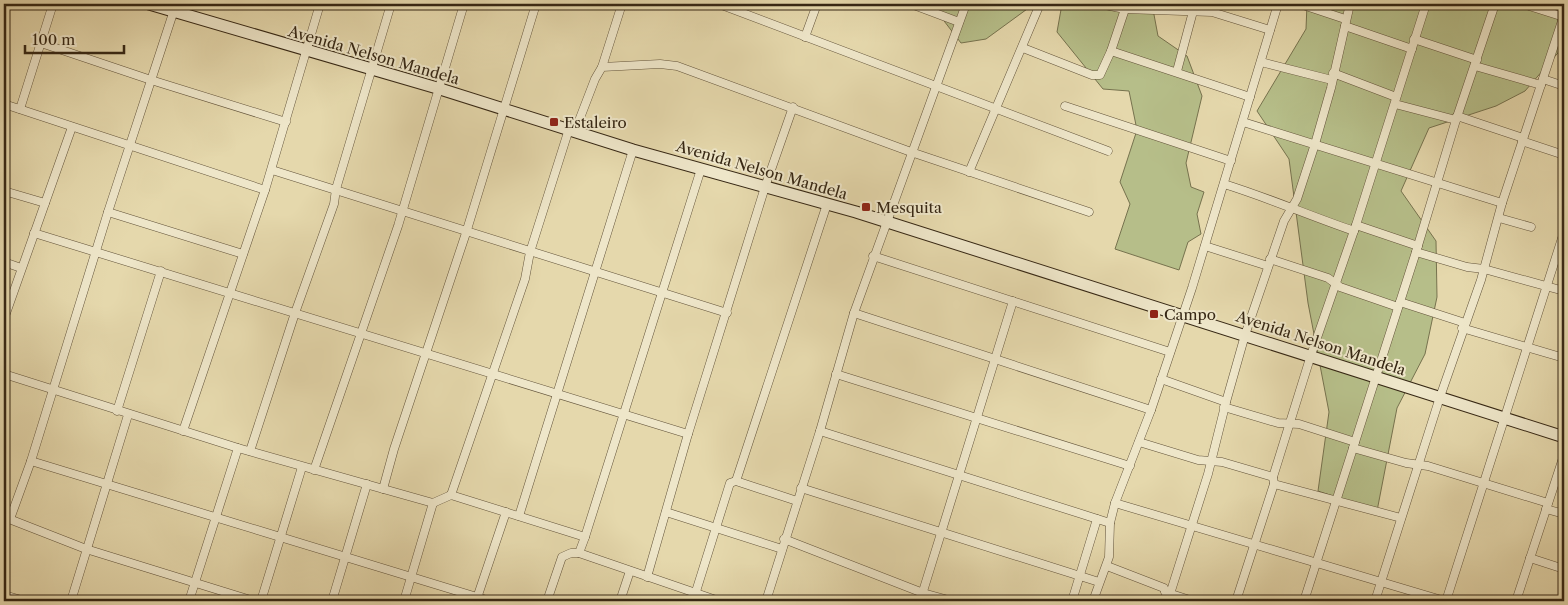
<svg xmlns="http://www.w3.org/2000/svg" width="1568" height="605" font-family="'Libre Caslon Text',serif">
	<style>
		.green { fill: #b6be89; stroke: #76724e }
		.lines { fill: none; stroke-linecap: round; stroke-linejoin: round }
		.street-casing { stroke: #62533a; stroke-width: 9 }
		.secondary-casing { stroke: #362714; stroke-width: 13 }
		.street { stroke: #eee6c9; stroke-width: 8 }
		.secondary { stroke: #eee6c9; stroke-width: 11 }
		.poi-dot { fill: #8f2418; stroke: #eee6c9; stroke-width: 2 }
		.labels { text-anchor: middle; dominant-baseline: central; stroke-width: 4; stroke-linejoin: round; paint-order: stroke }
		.street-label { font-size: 15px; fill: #362714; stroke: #eee6c9 }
		.poi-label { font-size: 15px; fill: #362714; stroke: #eee6c9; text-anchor: start }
	</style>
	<rect width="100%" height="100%" fill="#e5d8ac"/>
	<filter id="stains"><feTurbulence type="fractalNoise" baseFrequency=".004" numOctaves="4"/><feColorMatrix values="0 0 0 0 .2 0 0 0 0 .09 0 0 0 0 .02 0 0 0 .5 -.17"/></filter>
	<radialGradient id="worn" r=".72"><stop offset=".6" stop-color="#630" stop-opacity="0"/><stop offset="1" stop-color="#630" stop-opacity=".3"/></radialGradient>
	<g class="green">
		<path d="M931,4H1034L986,39L961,43Z"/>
		<path d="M1062,4H1152L1158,36L1187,56L1202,96L1186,163L1191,187L1204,192L1197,214L1201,234L1188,242L1179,270L1115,249L1130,204L1120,182L1137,130L1129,91L1103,89L1057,32Z"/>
		<path d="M1307,4H1564L1563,47L1525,91L1496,106L1429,128L1401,191L1436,241L1437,297L1425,354L1397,408L1377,511L1318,491L1329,412L1308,303L1289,159L1257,111L1306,29Z"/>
	</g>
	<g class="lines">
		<g class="street-casing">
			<g id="street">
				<path d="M719,4L1108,151"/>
				<path d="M911,4L959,22"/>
				<path d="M1100,4L1125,9L1212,12L1270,30"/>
				<path d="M1300,4L1345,19"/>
				<path d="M1523,4L1564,17"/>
				<path d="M1345,26L1412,49"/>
				<path d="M805,37L817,4"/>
				<path d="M1414,39L1477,60"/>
				<path d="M41,43L151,80L286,122"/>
				<path d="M1023,48L1092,75H1100L1111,51L1125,9"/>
				<path d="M1111,51L1250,97"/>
				<path d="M1261,62L1332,80"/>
				<path d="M1475,66L1541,85"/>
				<path d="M602,67L622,4"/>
				<path d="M1177,71L1195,4"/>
				<path d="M1333,73L1396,97"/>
				<path d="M1543,79L1564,86"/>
				<path d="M4,104L265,190"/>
				<path d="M1395,104L1456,120"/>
				<path d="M1065,106L1231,161"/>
				<path d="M20,109L53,4"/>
				<path d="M1457,116L1523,138"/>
				<path d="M1243,122L1502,203"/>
				<path d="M575,131L595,79L602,67L660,64L677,66L911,152L1089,212"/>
				<path d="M1522,141L1564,155"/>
				<path d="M272,170L727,313"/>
				<path d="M969,172L1040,4"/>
				<path d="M1224,184C1269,198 1310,216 1354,231"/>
				<path d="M4,191L45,203"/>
				<path d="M108,212L243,254"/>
				<path d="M1499,218L1531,227"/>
				<path d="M1356,225L1418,246"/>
				<path d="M34,233L688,434"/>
				<path d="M1205,246L1268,266"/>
				<path d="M1416,252L1467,267L1484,269L1564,291"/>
				<path d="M873,256L1170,352"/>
				<path d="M1270,259L1328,278L1340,287L1398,307"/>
				<path d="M4,262L21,268"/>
				<path d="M1400,302L1465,323"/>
				<path d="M854,313L1151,410"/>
				<path d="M4,319L72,127"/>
				<path d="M1462,328L1564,358"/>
				<path d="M4,374L238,448L433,503L451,495L585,537L701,169"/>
				<path d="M836,374L1130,466"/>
				<path d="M1161,379L1226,402"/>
				<path d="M1224,407L1278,423L1299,424L1355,442"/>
				<path d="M117,411L161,271"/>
				<path d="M183,431L265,190L320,4"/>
				<path d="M820,431L1110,523"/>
				<path d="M1139,442L1198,460L1222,462L1273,477"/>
				<path d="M1353,448L1406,463L1428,466L1548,503"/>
				<path d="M250,451L295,313L334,204L336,189L391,4"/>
				<path d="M31,461L490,601"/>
				<path d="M314,470L398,226L464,4"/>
				<path d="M736,481L827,204"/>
				<path d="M1274,484L1401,518"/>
				<path d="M801,488L1099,582"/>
				<path d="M383,489L394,449L466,233L536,4"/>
				<path d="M451,495L525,279L530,252L569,129"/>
				<path d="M1115,503L1445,601"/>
				<path d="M1546,509L1564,514"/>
				<path d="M666,512L782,549"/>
				<path d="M519,516L633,150"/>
				<path d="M4,517L86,549L254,601"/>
				<path d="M10,519L31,461L108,212L176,4"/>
				<path d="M585,537L579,553L719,601"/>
				<path d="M784,539L923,593L952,601"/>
				<path d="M1530,558L1564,569"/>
				<path d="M1107,566L1164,588L1165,592L1193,601"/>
				<path d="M647,577L688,434L765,187L793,107"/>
				<path d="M1170,594L1208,474L1226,402L1245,335L1284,221L1297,199L1315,144L1331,88L1350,4"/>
				<path d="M4,595L25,601"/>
				<path d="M71,601L128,415"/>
				<path d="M189,601L238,448"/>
				<path d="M261,601L302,467"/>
				<path d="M332,601L367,484"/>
				<path d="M404,601L433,503"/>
				<path d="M476,601L506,512"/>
				<path d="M547,601L562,557L571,553H579"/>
				<path d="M620,601L630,571"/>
				<path d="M693,601L730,483L736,481L797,501"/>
				<path d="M766,601L820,431L854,313L966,4"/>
				<path d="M920,601L1013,301"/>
				<path d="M1072,601L1097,519"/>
				<path d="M1093,601L1109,557L1110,523L1115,503L1151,410L1192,288L1278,4"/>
				<path d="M1236,601L1274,484L1273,477L1311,355L1356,225L1426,4"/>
				<path d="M1304,601L1416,252L1456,120L1495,4"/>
				<path d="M1375,601L1440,397L1481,280L1502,203L1564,15"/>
				<path d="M1446,601L1564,232"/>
				<path d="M1516,601L1564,455"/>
			</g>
		</g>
		<g class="secondary-casing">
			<path id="secondary" d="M149,4L437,88L633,150L856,212L1564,437"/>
		</g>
		<use href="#street" class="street"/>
		<use href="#secondary" class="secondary"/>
	</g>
	<g class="poi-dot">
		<rect x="549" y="117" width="10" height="10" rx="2.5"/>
		<rect x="861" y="202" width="10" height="10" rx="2.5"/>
		<rect x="1149" y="309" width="10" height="10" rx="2.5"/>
	</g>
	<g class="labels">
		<g class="street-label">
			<text transform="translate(374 55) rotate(16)">Avenida Nelson Mandela</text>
			<text transform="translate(762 170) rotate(16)">Avenida Nelson Mandela</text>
			<text transform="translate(1321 343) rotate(18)">Avenida Nelson Mandela</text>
		</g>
		<g class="poi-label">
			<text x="564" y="122">Estaleiro</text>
			<text x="876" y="207">Mesquita</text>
			<text x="1164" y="314">Campo</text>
		</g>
	</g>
	<rect width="1568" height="605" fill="none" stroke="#e5d8ac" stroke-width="20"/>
	<rect x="5" y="5" width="1558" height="595" fill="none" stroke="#362714" stroke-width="2.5"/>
	<rect x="10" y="10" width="1548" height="585" fill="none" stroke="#362714"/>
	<path d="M25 45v8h99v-8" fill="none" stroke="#362714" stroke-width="2.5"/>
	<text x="32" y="45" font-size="15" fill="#362714" stroke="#eee6c9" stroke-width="4" paint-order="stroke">100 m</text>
	<rect width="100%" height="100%" filter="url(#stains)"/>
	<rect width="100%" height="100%" fill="url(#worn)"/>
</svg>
